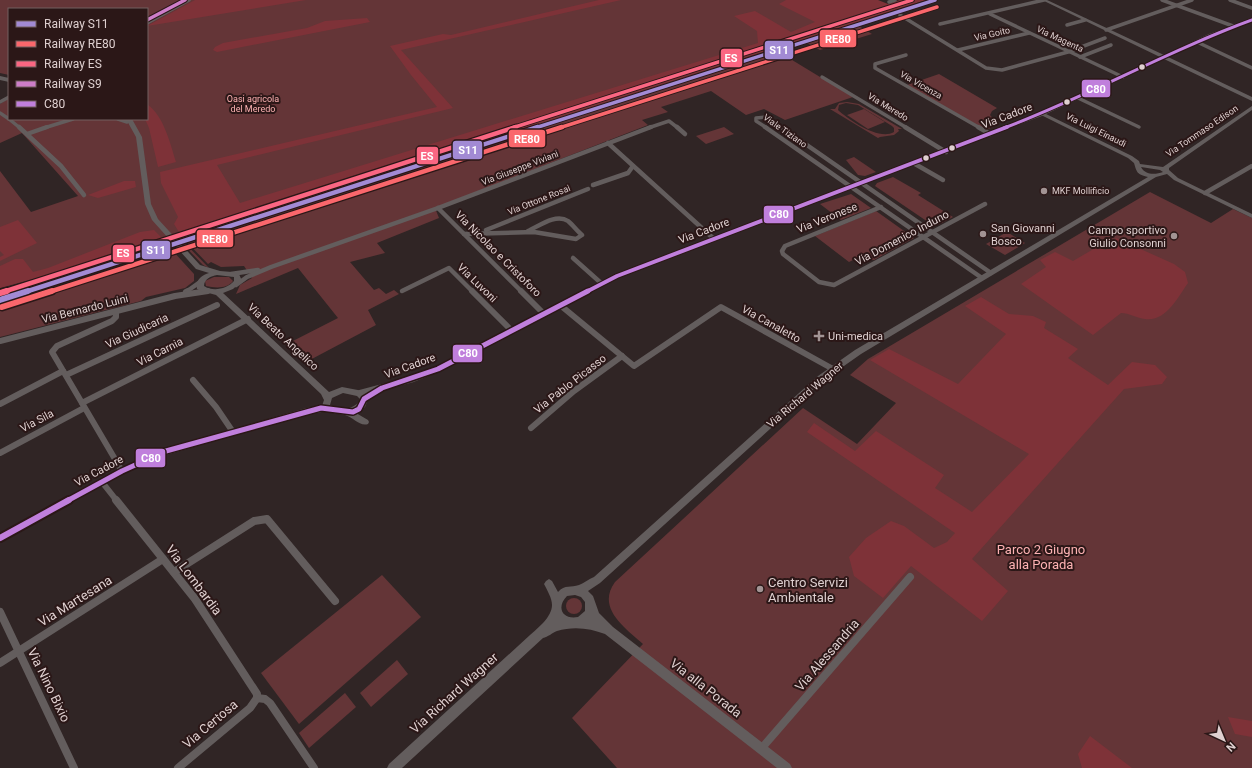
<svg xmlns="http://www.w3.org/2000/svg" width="1252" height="768" font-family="Roboto,sans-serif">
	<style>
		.green { fill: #643537; fill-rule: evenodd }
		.forest { fill: #7e3238 }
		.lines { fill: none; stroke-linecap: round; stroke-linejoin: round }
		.minor-far3 { stroke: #635d5d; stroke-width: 3.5 }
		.minor-far2 { stroke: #635d5d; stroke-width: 4.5 }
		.minor-far1 { stroke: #635d5d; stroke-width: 6 }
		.minor { stroke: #635d5d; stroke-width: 8 }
		.tertiary { fill: #635d5d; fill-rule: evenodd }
		.bus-1-far3-casing { stroke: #2b1717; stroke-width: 5 }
		.bus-1-far2-casing { stroke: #2b1717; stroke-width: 6 }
		.bus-1-far1-casing { stroke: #2b1717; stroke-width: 8 }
		.bus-1-casing { stroke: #2b1717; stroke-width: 10 }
		.bus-1-far3 { stroke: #c07fdc; stroke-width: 3 }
		.bus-1-far2 { stroke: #c07fdc; stroke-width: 4 }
		.bus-1-far1 { stroke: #c07fdc; stroke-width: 5 }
		.bus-1 { stroke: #c07fdc; stroke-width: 6 }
		.rail-1-far2-casing { stroke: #2b1717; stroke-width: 5.5 }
		.rail-1-far1-casing { stroke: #2b1717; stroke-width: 7 }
		.rail-1-casing { stroke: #2b1717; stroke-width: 9 }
		.rail-2-far2-casing { stroke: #2b1717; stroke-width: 5.5 }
		.rail-2-far1-casing { stroke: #2b1717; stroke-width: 7 }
		.rail-2-casing { stroke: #2b1717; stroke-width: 9 }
		.rail-3-far2-casing { stroke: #2b1717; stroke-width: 5.5 }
		.rail-3-far1-casing { stroke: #2b1717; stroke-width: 7 }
		.rail-3-casing { stroke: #2b1717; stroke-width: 9 }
		.rail-4-casing { stroke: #2b1717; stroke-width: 5.5 }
		.rail-1-far2 { stroke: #a28ad4; stroke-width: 3.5 }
		.rail-1-far1 { stroke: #a28ad4; stroke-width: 4.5 }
		.rail-1 { stroke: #a28ad4; stroke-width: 6 }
		.rail-2-far2 { stroke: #fa676c; stroke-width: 3.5 }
		.rail-2-far1 { stroke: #fa676c; stroke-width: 4.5 }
		.rail-2 { stroke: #fa676c; stroke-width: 6 }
		.rail-3-far2 { stroke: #fa6682; stroke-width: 3.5 }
		.rail-3-far1 { stroke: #fa6682; stroke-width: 4.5 }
		.rail-3 { stroke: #fa6682; stroke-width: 6 }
		.rail-4 { stroke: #cd7dc8; stroke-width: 3.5 }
		.bus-dot { fill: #dfd0d0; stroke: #2b1717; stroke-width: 1.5 }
		.poi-dot { fill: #a29494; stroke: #2b1717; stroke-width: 1.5 }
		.labels { text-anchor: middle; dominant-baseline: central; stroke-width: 4; stroke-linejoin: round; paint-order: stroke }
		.far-street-label { font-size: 9px; fill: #dfd0d0; stroke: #2b1717 }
		.far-park-label { font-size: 9px; fill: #fdb2b3; stroke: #2b1717 }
		.far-poi-label { font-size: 9px; fill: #dfd0d0; stroke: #2b1717; text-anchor: start }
		.street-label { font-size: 11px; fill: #dfd0d0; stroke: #2b1717 }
		.poi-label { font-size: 11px; fill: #dfd0d0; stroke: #2b1717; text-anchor: start }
		.near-park-label { font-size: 13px; fill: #fdb2b3; stroke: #2b1717 }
		.near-street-label { font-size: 13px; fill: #dfd0d0; stroke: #2b1717 }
		.near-poi-label { font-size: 13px; fill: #dfd0d0; stroke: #2b1717; text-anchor: start }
		.line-badge { stroke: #2b1717; stroke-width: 1.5 }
		.badge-label { font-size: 11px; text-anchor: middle; font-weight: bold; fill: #fff }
	</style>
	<rect width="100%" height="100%" fill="#302525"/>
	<g class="green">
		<path d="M0,0H846L875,17L774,49L853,97L785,120L764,109L746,115L711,91L661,107L668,112L642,120L648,125L435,208L439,218L377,243L385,253L350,262L374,290L379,288L386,294L394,290L399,294L368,310L376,325L308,361L289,343L338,318L298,268L236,294L240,285L252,278L244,266L221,267L211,262L208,264L182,237L180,238L209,268L203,265L178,239L0,288V171L31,212L78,196L22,133L0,143V104L9,98V119H147V9H9V75L0,73Z"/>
		<path d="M859,26L872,34L820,50L807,43Z"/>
		<path d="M939,74L997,108L992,111L990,115L996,122L989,125L993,127L986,130L907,85Z"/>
		<path d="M847,102L859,104L902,129H898L899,131L894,135L880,137L878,138L830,109H835L839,103ZM846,103L858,105L892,126L894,128V132C879,141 849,120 838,110L839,105Z"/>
		<path d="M864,109L885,122L868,129L847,115Z"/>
		<path d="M724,127L734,134L706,144L696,136Z"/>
		<path d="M854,157L876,172L865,176L858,175L846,160Z"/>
		<path d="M893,177L921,193L918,195L953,217L938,225L931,224L875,186L877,183Z"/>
		<path d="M1150,192L1211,223L1233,209L1252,218V768H617L572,718L643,644C625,628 596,608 615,582L803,408L857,444L896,403L850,375L868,359Z"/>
		<path d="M851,194L871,208L841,220L820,204Z"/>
		<path d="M876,211L914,238L874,260L857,258L849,262L815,236Z"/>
		<path d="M1007,232L1025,243L1005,255L986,244Z"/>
		<path d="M172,250L194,274V281L185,288L146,297L141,301L0,337V306Z"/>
		<path d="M214,277H229L233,281C227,289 215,288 206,286L205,281Z"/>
		<path d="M382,575L421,617L299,724L261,673Z"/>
		<circle cx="574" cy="606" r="8"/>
		<path d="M397,660L408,674L371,707L360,693Z"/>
		<path d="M345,693L356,707L309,748L299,733Z"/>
	</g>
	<g class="forest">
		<path d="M195,0H306L147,26Z"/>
		<path d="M599,0H621L401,50L453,108L217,165L240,203L758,43L757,31L734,16L755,11L791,32L815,22L779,4L786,0H878L888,4L900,0H926L182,237L174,224L178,217L161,183L160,172L437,107L411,75L390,46L443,34L451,35Z"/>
		<path d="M367,18L370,22L217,52L213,50L215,47L223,43L307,28L325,21Z"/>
		<path d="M147,104C164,116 170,143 176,162L158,167L149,128L145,119H147Z"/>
		<path d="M124,181H135L136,187L98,198L88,195Z"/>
		<path d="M18,220L37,243L0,261V257L4,255L0,251V227Z"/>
		<path d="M154,230L166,242L0,288V266L15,259H23L33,272L48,268L140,232Z"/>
		<path d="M1116,238L1174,264L1185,272L1188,283C1178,297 1166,322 1145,319C1137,318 1129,313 1121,313L1093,335L1021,284L1046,267L1040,260L1055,252L1073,261L1097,247L1106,250L1107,246Z"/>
		<path d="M981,297L1009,314L1033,316L1046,322L1044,328L1078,349L1068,358L1108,385L1132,362L1155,365L1167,377L1162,384L1124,389L972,559L1008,591L982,621L911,566L883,598L854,576L849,557L866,538L891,521L904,526L934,548L947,542L955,533L807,432L814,423L855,451L876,431L944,475L935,488L972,512L1029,454L870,360L889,349L958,384L1006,334L965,306Z"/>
		<path d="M1228,717L1252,721V737L1235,734Z"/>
		<path d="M1090,736L1132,768H1082L1078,754Z"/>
	</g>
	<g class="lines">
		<g class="minor-far3">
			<path d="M1162,0L1233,26"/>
			<path d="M1230,0L1252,8"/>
			<path d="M889,2L895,0"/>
			<path d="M990,14L1123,77"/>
			<path d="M900,15L986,68L1002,70L1068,52L1105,38"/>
			<path d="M147,23L189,0"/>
			<path d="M940,24L1044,0"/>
			<path d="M1067,25L1085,20"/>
			<path d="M1106,30L1192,0"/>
			<path d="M1197,42L1252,68"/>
			<path d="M958,50L1029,33"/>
			<path d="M906,55L875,64V68L980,128"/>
			<path d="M1080,57L1111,45"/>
			<path d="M822,77L907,128"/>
			<path d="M1078,98L1139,127"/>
			<path d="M0,102L9,97"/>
			<path d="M0,113L9,119"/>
			<path d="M9,119L20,128"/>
			<path d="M118,119L127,122"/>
			<path d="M44,128L73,119"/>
			<path d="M648,128L669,121L678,128"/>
			<path d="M767,128L756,121V118L766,117L782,128"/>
			<path d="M1004,128L1042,114"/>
		</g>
		<g class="minor-far2">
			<path d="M19,127L61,166L84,195"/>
			<path d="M677,127L685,134"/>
			<path d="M765,127L982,278"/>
			<path d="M781,127L991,273"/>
			<path d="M905,127L946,152"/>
			<path d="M978,127L990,134"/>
			<path d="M27,134L47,127"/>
			<path d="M608,143L714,239"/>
			<path d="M915,164L943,180"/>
			<path d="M593,185L628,173L633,166"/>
			<path d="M1205,193L1252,166"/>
			<path d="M881,207L785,246L782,251L783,254L819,282L834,285L985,204"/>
			<path d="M438,208L522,292"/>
			<path d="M486,230L588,189"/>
			<path d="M464,234L534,232L576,239L582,235C577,231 573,225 568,221C556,213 539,226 528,231"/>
			<path d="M573,258L601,283"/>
			<path d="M231,274L258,270"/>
			<path d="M236,285L247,277L271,267L438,208L651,127"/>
			<path d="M402,291L449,268L473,292"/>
			<path d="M186,292L200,282"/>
			<path d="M202,292L208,291"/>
			<path d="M586,292L617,276L1007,127"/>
		</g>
		<g class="minor-far1">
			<path d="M472,291L511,330"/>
			<path d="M521,291L544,314"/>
			<path d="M186,292L188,291"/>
			<path d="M560,305L634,366L721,307L833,369"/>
			<path d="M116,312V317L112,321L57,346L52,352L122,471"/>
			<path d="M0,341L175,296L208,291"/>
			<path d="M66,375L217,305"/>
			<path d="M193,380L216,407L233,432"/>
			<path d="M360,393L413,379L438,369L588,291"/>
			<path d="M82,403L248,319"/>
			<path d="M0,404L63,371"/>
			<path d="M531,428L574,391L622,356"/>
			<path d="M0,453L84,408"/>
			<path d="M102,482L117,501"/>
			<path d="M67,501L122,471L158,454L307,411L329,408"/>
		</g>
		<g class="minor">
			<path d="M116,500L195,599L257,694V698L250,708L178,768"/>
			<path d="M0,538L69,500"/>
			<path d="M174,572L254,521L267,519L335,601"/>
			<path d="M0,612L74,768"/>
			<path d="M0,663L163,559"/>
			<path d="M257,698L265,699L270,703L314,768"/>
			<path d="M761,749L910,577"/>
		</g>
		<g class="tertiary">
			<path d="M1042,0H1047L1164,55L1209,34L1252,19V22L1213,36L1168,57L1252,97V101L1164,59L1046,114L1132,156L1139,161L1140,164L1163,167L1252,106V110L1169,168V170L1178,178L1252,214V218L1174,180L1167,174L1156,177L861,354L824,380L600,583L588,591L593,596L599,613L613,627L790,764L792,768H777L605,634C590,628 573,626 557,631C552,633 548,637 543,638L402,768H387L389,764L530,635C538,628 552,617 552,605C552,598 547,590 544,584L546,581L549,579L552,581L558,592C565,584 571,588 579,585C584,583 589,579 594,577L818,376L855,350L1148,177C1137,174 1137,173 1134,163L1128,158L1039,114L1160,57ZM1141,167L1160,170L1163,172C1155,175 1145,175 1141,167ZM575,595L581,597L585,602V611L578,617C562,620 556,607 567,596Z"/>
			<path d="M0,76L9,78V82L0,80Z"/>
			<path d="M126,119H132L142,137L151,204L158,219L200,265L220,271L232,272L239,274L242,281L233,289L223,293L329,392L342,387L363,391L368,399L365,407L356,413L368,420L369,422L368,424C360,427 353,417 345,415C337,413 327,414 322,406L324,400L321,394L216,295L201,291L197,289C195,280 202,275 209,273L196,269L152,220L145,204L136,137ZM217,275L234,277V281C227,289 213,292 204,286C204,279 211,276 217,275ZM343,393L357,396L360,399C355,411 340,410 330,405L332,398Z"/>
		</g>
		<g class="bus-1-far3-casing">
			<path id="bus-1-far3" d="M1004,128C1089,96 1167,51 1252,20"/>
		</g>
		<g class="bus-1-far2-casing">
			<path id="bus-1-far2" d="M586,292L617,276L1007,127"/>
		</g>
		<g class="bus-1-far1-casing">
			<path id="bus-1-far1" d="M67,501L122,471L166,451L321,408L353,412L359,409L364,399L382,388L438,369L588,291"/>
		</g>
		<g class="bus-1-casing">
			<path id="bus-1" d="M0,538L69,500"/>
		</g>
		<use href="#bus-1-far3" class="bus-1-far3"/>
		<use href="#bus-1-far2" class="bus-1-far2"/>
		<use href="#bus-1-far1" class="bus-1-far1"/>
		<use href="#bus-1" class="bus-1"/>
		<g class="rail-1-far2-casing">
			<path id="rail-1-far2" d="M535,128L935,0"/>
		</g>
		<g class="rail-1-far1-casing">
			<path id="rail-1-far1" d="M25,292L538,127"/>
		</g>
		<g class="rail-1-casing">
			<path id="rail-1" d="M0,300L28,291"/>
		</g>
		<g class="rail-2-far2-casing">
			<path id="rail-2-far2" d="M559,128L937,7"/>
		</g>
		<g class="rail-2-far1-casing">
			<path id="rail-2-far1" d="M49,292L562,127"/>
		</g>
		<g class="rail-2-casing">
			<path id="rail-2" d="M2,307L52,291"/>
		</g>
		<g class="rail-3-far2-casing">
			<path id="rail-3-far2" d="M512,128L912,0"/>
		</g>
		<g class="rail-3-far1-casing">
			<path id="rail-3-far1" d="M3,292L516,127"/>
		</g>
		<g class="rail-3-casing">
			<path id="rail-3" d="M0,293L7,291"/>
		</g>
		<g class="rail-4-casing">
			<path id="rail-4" d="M147,20L185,0"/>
		</g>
		<use href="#rail-1-far2" class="rail-1-far2"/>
		<use href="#rail-1-far1" class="rail-1-far1"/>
		<use href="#rail-1" class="rail-1"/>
		<use href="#rail-2-far2" class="rail-2-far2"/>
		<use href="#rail-2-far1" class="rail-2-far1"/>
		<use href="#rail-2" class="rail-2"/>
		<use href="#rail-3-far2" class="rail-3-far2"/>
		<use href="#rail-3-far1" class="rail-3-far1"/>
		<use href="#rail-3" class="rail-3"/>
		<use href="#rail-4" class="rail-4"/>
	</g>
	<g class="bus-dot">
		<circle cx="1142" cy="67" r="3.5"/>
		<circle cx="1067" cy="102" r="3.5"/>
		<circle cx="952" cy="148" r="3.5"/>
		<circle cx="926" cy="158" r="3.5"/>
	</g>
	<g class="poi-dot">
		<circle cx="1044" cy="191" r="4"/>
		<circle cx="983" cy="234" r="4"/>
		<circle cx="1174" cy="236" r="4"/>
		<path d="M817 330h4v4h4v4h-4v4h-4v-4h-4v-4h4z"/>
		<circle cx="760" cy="589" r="4"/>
	</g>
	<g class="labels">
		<g class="far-street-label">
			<text transform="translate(992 34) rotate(-13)">Via Goito</text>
			<text transform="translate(1060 39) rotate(25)">Via Magenta</text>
			<text transform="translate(921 85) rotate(30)">Via Vicenza</text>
			<text transform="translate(888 107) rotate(31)">Via Meredo</text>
			<text transform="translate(1096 130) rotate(26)">Via Luigi Einaudi</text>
			<text transform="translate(785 131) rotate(35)">Viale Tiziano</text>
			<text transform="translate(1202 131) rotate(-34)">Via Tommaso Edison</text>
			<text transform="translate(520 168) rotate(-21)">Via Giuseppe Viviani</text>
			<text transform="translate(539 200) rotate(-22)">Via Ottone Rosai</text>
		</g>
		<g class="far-park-label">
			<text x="253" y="99">Oasi agricola<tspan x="253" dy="10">del Meredo</tspan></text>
		</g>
		<g class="far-poi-label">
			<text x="1052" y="191">MKF Mollificio</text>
		</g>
		<g class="street-label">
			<text transform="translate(1007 116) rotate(-21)">Via Cadore</text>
			<text transform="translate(827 218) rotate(-22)">Via Veronese</text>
			<text transform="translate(704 231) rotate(-21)">Via Cadore</text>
			<text transform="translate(902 238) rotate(-28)">Via Domenico Induno</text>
			<text transform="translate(498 254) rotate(45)">Via Nicolao e Cristoforo</text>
			<text transform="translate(477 283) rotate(44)">Via Luvoni</text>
			<text transform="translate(85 309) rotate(-14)">Via Bernardo Luini</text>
			<text transform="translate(771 324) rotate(29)">Via Canaletto</text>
			<text transform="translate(137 331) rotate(-25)">Via Giudicaria</text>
			<text transform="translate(283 337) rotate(43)">Via Beato Angelico</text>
			<text transform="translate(160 352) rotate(-27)">Via Carnia</text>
			<text transform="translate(410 366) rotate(-20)">Via Cadore</text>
			<text transform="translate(570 384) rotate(-38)">Via Pablo Picasso</text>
			<text transform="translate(805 395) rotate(-40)">Via Richard Wagner</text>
			<text transform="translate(37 421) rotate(-28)">Via Sila</text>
			<text transform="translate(99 471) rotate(-28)">Via Cadore</text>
		</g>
		<g class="poi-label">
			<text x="991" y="228">San Giovanni<tspan x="991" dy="13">Bosco</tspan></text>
			<text x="1166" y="230" text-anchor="end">Campo sportivo<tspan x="1166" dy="13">Giulio Consonni</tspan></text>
			<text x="828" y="336">Uni-medica</text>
		</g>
		<g class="near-park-label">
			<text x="1041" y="549">Parco 2 Giugno<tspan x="1041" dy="15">alla Porada</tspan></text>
		</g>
		<g class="near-street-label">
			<text transform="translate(194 580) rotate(53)">Via Lombardia</text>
			<text transform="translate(75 601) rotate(-32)">Via Martesana</text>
			<text transform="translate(827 655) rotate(-49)">Via Alessandria</text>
			<text transform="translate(49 685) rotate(64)">Via Nino Bixio</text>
			<text transform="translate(706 688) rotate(38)">Via alla Porada</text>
			<text transform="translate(454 693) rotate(-42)">Via Richard Wagner</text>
			<text transform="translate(210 724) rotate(-40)">Via Certosa</text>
		</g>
		<g class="near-poi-label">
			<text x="768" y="582">Centro Servizi<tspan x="768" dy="15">Ambientale</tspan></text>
		</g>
	</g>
	<g class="line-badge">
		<rect x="819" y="29" width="38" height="19" rx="4" fill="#fa676c"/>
		<rect x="764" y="40" width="30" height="20" rx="4" fill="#a28ad4"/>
		<rect x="720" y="48" width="23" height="20" rx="4" fill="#fa6682"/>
		<rect x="1081" y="79" width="30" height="19" rx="4" fill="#c07fdc"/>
		<rect x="508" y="129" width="38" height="19" rx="4" fill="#fa676c"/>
		<rect x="452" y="140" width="31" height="20" rx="4" fill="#a28ad4"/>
		<rect x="416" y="146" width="23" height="19" rx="4" fill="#fa6682"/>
		<rect x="763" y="205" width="31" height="19" rx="4" fill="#c07fdc"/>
		<rect x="196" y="229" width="38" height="19" rx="4" fill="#fa676c"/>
		<rect x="141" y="240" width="30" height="20" rx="4" fill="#a28ad4"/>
		<rect x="112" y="244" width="23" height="19" rx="4" fill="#fa6682"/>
		<rect x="452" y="344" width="31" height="19" rx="4" fill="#c07fdc"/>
		<rect x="135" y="448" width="31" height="20" rx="4" fill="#c07fdc"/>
	</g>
	<g class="badge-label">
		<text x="838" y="43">RE80</text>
		<text x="779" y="54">S11</text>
		<text x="731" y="62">ES</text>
		<text x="1096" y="93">C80</text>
		<text x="527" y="143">RE80</text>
		<text x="468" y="154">S11</text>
		<text x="427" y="160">ES</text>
		<text x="779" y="218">C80</text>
		<text x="215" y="243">RE80</text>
		<text x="156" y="254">S11</text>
		<text x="123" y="257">ES</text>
		<text x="468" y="357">C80</text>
		<text x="151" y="462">C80</text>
	</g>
	<rect x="8" y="8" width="140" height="112" fill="#2b1717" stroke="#736161"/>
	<rect x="16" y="21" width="20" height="6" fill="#a28ad4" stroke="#736161"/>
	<text x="44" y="28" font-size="12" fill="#dfd0d0">Railway S11</text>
	<rect x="16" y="41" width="20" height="6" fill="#fa676c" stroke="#736161"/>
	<text x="44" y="48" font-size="12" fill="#dfd0d0">Railway RE80</text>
	<rect x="16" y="61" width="20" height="6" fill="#fa6682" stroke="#736161"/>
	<text x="44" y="68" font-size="12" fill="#dfd0d0">Railway ES</text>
	<rect x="16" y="81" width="20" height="6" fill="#cd7dc8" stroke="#736161"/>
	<text x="44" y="88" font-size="12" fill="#dfd0d0">Railway S9</text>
	<rect x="16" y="101" width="20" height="6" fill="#c07fdc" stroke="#736161"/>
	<text x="44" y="108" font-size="12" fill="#dfd0d0">C80</text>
	<g transform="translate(1224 740) rotate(136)" stroke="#2b1717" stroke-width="3" paint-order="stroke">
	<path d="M0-3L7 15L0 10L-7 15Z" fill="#dfd0d0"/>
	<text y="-6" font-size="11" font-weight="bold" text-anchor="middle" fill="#dfd0d0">N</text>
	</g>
</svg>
